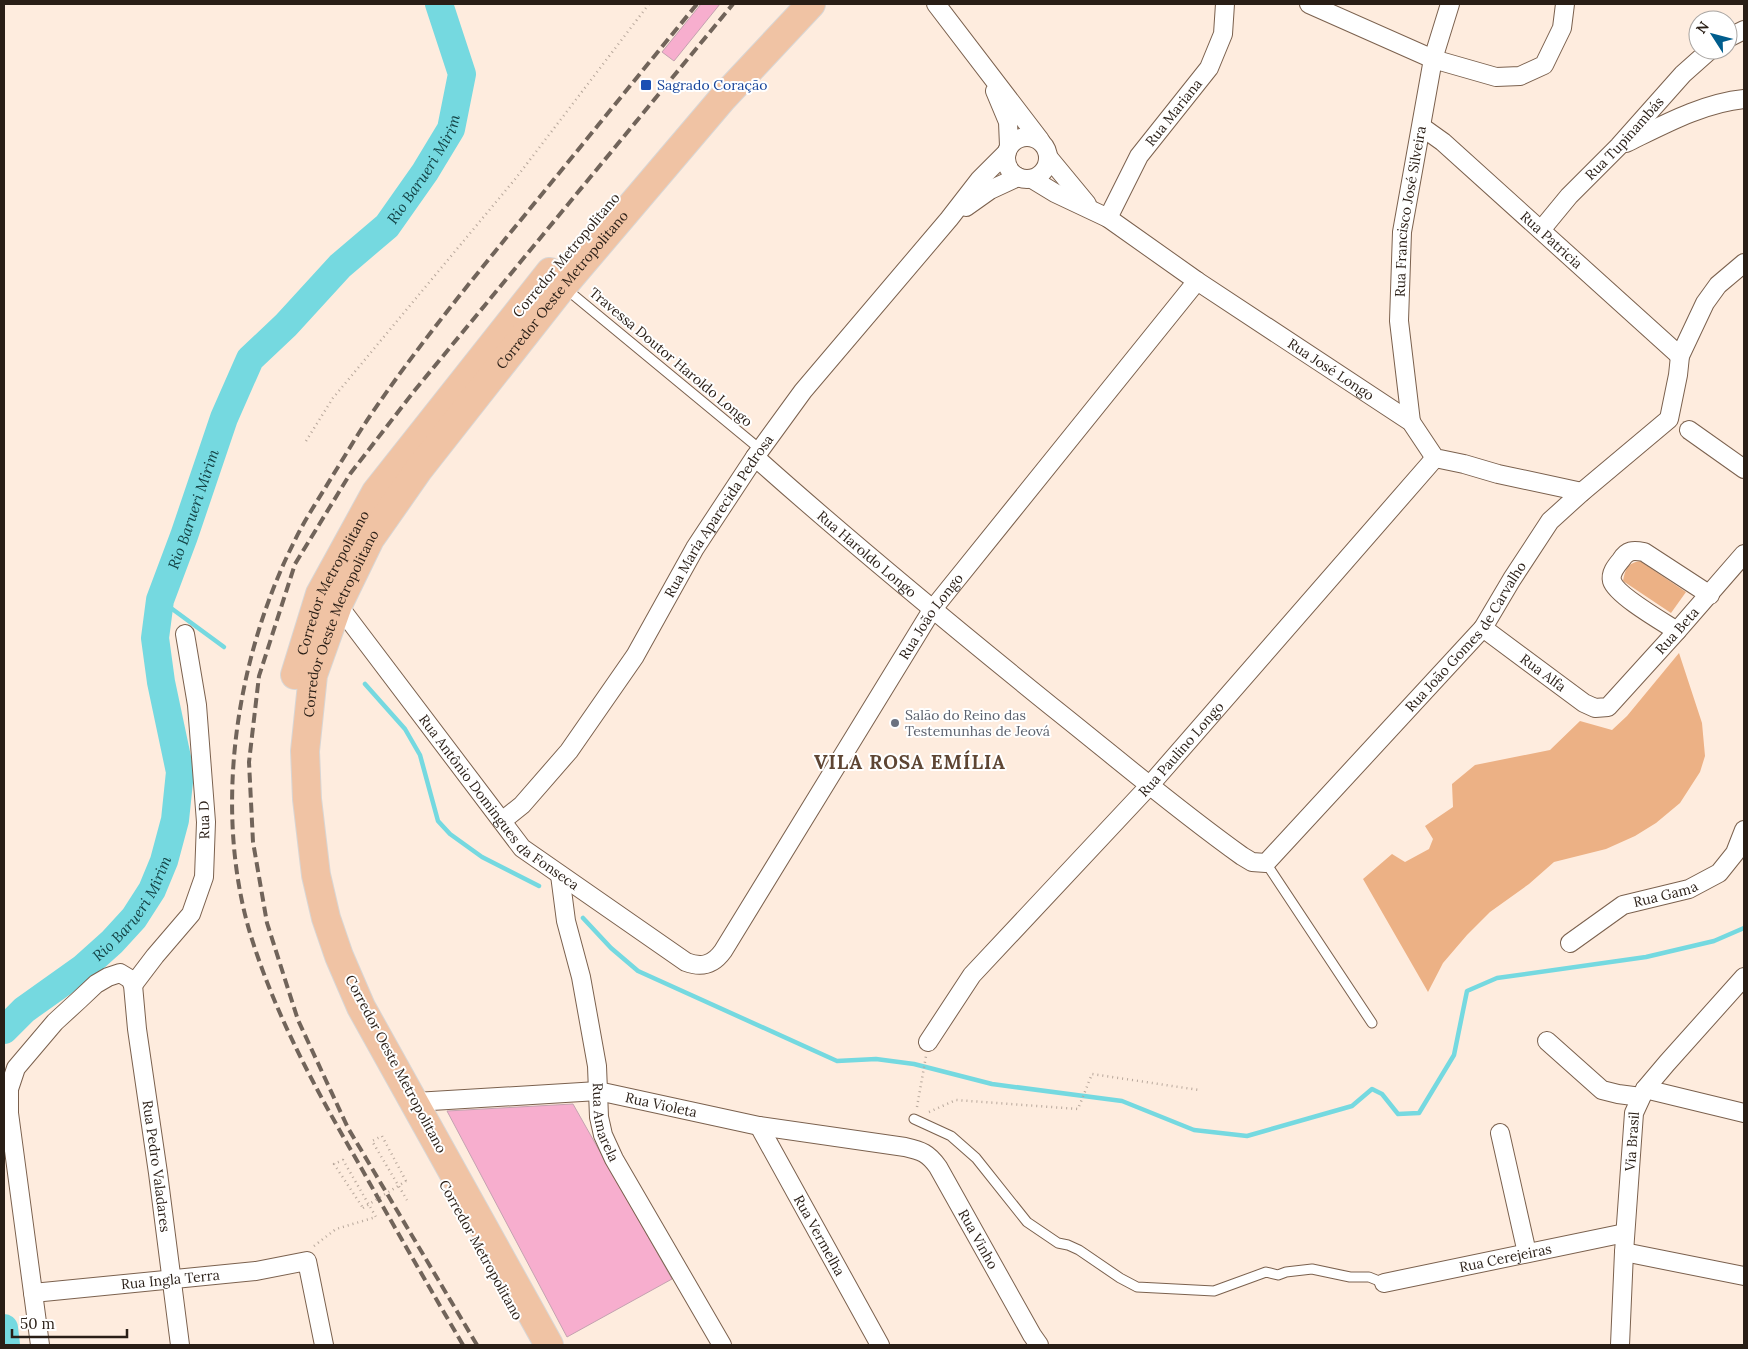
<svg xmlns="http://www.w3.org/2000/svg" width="1748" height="1349" font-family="Lora,serif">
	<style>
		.green { fill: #ecb185 }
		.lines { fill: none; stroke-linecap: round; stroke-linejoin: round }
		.stream { stroke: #75d9e0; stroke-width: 4.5 }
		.river { stroke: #75d9e0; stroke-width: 28 }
		.building { fill: #f7aece; stroke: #c4a2b0 }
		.service-casing { stroke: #7b614e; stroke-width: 11 }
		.minor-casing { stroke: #7b614e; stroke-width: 20 }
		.primary-casing { stroke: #d8d6d5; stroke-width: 30 }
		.path { stroke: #b7a79b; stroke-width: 2.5; stroke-dasharray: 1 4; stroke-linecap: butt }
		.service { stroke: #fff; stroke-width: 9 }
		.minor { stroke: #fff; stroke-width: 18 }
		.primary { stroke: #f0c3a4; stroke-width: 28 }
		.rail { stroke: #71645a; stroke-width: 4; stroke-dasharray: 10 5; stroke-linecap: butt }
		.path-bridge { stroke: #b7a79b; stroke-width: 2.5; stroke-dasharray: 1 4; stroke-linecap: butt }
		.transit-dot { fill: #1a4fb4; stroke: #fff; stroke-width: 2 }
		.worship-dot { fill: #6b7280; stroke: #fff; stroke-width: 2 }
		.labels { text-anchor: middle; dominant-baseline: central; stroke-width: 4; stroke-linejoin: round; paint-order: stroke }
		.transit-label { font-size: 14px; fill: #164399; stroke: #fff; text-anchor: start }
		.street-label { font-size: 14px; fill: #291e16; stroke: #fff }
		.worship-label { font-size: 14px; fill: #5b616d; stroke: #fff; text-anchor: start }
		.water-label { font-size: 15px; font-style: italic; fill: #144346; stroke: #fff }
		.district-label { font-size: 19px; font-weight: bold; letter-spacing: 1px; fill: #5e4533; stroke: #fff }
	</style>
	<rect width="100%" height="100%" fill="#feecde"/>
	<g class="green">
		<path d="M1640,561L1686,592L1671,613L1623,581C1625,570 1627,563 1640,561Z"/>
		<path d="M1679,653L1702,723L1705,756L1700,772L1680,803L1656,823L1635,836L1606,849L1554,862L1529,884L1490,912L1467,935L1443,963L1428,992L1363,879L1392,854L1405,862L1429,849L1433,839L1425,826L1453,807L1452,784L1475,765L1550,750L1580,721L1612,730L1627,716Z"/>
	</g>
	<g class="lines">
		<g class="stream">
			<path d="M160,600L224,647"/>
			<path d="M365,684L405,729L420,755L438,821L450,834L482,857L539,886"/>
			<path d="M583,918L611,948L638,971L837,1061L876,1059L914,1064L992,1084L1122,1101L1194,1130L1247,1136L1352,1106L1372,1089L1382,1094L1398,1114L1419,1113L1454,1055L1467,991L1497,978L1646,957L1714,941L1744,928"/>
		</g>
		<g class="river">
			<path id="s1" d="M4,1030L24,1010L83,968L112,942L134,918L152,890L164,861L175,820L180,772L161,682L155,638L160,600L184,536L224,418L250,359L286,325L340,266L387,226L425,172L451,129L462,74L439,4"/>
			<path d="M4,1328L6,1345"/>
		</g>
	</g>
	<g class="building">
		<path d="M701,4H720L674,61L662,52Z"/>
		<path d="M573,1104L672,1279L567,1337L447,1111Z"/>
	</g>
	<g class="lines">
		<g class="service-casing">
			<g id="service">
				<path d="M565,288L761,450"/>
				<path d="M1266,863L1372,1023"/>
				<path d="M914,1119L951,1136L976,1158L1027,1222L1058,1243L1068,1245L1079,1250L1120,1278L1137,1287L1214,1291L1266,1272L1278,1275L1286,1272L1312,1269L1350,1277H1369L1384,1283"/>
			</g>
		</g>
		<g class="minor-casing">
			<g id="minor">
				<path d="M936,4L1040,140"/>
				<path d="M1309,4L1433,59L1496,77L1520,76L1544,65L1562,28L1565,4"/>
				<path d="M1728,38L1744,30"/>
				<path d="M995,91L1008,122L1009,146"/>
				<path id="s2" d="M1422,127L1443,142L1680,356"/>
				<circle cx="1027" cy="158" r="21"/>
				<path d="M1626,143C1663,125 1703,103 1744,99"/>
				<path d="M1049,158L1087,204"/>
				<path id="s3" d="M1032,179L1055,193L1108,218L1197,281L1411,422L1435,458L1464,464L1498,474L1582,492"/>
				<path d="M966,207L990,190L1018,177"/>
				<path id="s4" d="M1108,218L1139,156L1209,68L1223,34L1225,4"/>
				<path id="s5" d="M1541,230L1569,196L1619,146L1683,74L1710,50"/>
				<path id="s6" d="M1411,422L1399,321L1402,232L1433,59L1450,4"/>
				<path d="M1689,430L1744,469"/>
				<path id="s7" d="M755,457C851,543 951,625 1051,706C1114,756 1176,809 1242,856L1252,862L1266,863L1483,628L1512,579L1550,521L1582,492L1669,419L1678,375L1680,356L1705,303L1718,285L1744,263"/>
				<path id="s8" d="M338,605L522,848L686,962C702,968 713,965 723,951L932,610L1197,281"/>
				<path id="s9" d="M1483,628L1584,703L1595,708L1608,707L1677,631L1744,554"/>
				<path d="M1677,631C1663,622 1616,595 1612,581C1610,573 1616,566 1621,560C1627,550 1633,550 1644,552L1710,595"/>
				<path id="s10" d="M502,821L522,805L569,751L635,656L695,548L755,457L803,391L949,219L980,179L1007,152"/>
				<path id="s11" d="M560,875L566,921L581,977L597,1066L599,1117L603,1135L614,1159L722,1345"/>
				<path id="s12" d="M1570,943L1623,905L1689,889L1719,873L1735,853L1744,830"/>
				<path d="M133,985L155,956L191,914L204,877L206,822L197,705L185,634"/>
				<path d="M1547,1041L1602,1090L1618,1094L1641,1097"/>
				<path id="s13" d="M928,1042L972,975L1150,785L1435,458"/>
				<path d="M1645,1089L1744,1113"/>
				<path id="s14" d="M415,1102L598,1091L759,1126L905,1147C922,1151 928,1153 938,1167L1032,1335L1039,1345"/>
				<path id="s15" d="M759,1126L880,1345"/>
				<path d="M1500,1133L1527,1253"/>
				<path d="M1624,1252L1744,1276"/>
				<path id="s16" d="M1384,1283L1625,1233"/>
				<path id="s17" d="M33,1293L256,1271L307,1261L324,1345"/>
				<path id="s18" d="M40,1345L9,1113V1089L16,1068L55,1022L79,1000L96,984L108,977L120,973L130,979L133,985L137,1029L158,1173L180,1345"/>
				<path id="s19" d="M1620,1345L1624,1252L1634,1113L1645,1089L1667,1063L1744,977"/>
			</g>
		</g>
		<g class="primary-casing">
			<g id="primary">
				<path id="s20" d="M295,675L320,594L376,492L550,272"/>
				<path id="s21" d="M549,1345L361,1007L339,956L326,918L316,875L307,799L305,751L313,675L338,605L370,539L419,469L563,286L722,99L811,4"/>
			</g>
		</g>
		<g class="path">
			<path d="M306,441L333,398L516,178L649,4"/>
			<path d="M917,1107L926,1056"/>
			<path d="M929,1112L956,1100L1078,1109L1092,1074L1199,1090"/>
			<path d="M406,1181L382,1136L372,1141L407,1200"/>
			<path d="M314,1246L336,1229L376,1217L343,1160L334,1164L363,1208"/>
		</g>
		<use href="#service" class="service"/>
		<use href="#minor" class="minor"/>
		<use href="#primary" class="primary"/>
		<g class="rail">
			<path d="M463,1345C428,1285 393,1225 359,1164C316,1090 275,1015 250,933C213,808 236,658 294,542C305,519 320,497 333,475C345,456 357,435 370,416C412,354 459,296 506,238C570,160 633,82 697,4"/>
			<path d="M477,1345L348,1128L298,1020L267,923L253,842L249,762L259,676L295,564L350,474L415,390L733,4"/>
		</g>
		<path class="path-bridge" d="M363,1208L406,1181"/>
	</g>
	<rect class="transit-dot" x="640" y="79" width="12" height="12" rx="2.5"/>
	<circle class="worship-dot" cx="895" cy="723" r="5"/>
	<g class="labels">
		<g class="transit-label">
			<text x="657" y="85">Sagrado Coração</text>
		</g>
		<g class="street-label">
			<text stroke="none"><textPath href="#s4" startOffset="125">Rua Mariana</textPath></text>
			<text stroke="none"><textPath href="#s5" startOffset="124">Rua Tupinambás</textPath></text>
			<text stroke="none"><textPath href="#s6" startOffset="212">Rua Francisco José Silveira</textPath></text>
			<text stroke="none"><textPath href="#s2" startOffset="172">Rua Patricia</textPath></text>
			<text transform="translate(566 255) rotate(-50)">Corredor Metropolitano</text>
			<text stroke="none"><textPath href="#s21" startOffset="1190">Corredor Oeste Metropolitano</textPath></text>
			<text transform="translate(671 357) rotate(40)">Travessa Doutor Haroldo Longo</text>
			<text stroke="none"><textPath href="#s3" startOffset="355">Rua José Longo</textPath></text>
			<text stroke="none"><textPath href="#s10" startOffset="376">Rua Maria Aparecida Pedrosa</textPath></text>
			<text stroke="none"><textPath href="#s7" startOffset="148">Rua Haroldo Longo</textPath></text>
			<text stroke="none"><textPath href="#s20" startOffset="100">Corredor Metropolitano</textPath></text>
			<text stroke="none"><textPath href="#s8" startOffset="941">Rua João Longo</textPath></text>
			<text stroke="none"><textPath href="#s21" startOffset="785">Corredor Oeste Metropolitano</textPath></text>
			<text stroke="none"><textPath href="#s9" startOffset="254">Rua Beta</textPath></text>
			<text stroke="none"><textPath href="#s7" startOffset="958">Rua João Gomes de Carvalho</textPath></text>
			<text stroke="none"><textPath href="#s9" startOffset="75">Rua Alfa</textPath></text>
			<text stroke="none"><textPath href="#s13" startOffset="388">Rua Paulino Longo</textPath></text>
			<text stroke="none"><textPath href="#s8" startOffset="256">Rua Antônio Domingues da Fonseca</textPath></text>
			<text transform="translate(204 820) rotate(-91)">Rua D</text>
			<text stroke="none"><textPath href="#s12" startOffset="109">Rua Gama</textPath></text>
			<text transform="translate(396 1064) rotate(62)">Corredor Oeste Metropolitano</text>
			<text stroke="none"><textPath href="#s14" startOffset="248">Rua Violeta</textPath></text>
			<text stroke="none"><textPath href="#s11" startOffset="252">Rua Amarela</textPath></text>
			<text stroke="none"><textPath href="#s19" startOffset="204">Via Brasil</textPath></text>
			<text stroke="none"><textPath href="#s18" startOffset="624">Rua Pedro Valadares</textPath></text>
			<text stroke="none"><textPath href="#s15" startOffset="125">Rua Vermelha</textPath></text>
			<text stroke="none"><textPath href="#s14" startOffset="618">Rua Vinho</textPath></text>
			<text transform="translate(481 1250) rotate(61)">Corredor Metropolitano</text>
			<text stroke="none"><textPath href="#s16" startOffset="124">Rua Cerejeiras</textPath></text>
			<text stroke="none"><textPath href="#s17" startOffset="138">Rua Ingla Terra</textPath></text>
		</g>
		<g class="worship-label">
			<text x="905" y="715">Salão do Reino das<tspan x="905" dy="16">Testemunhas de Jeová</tspan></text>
		</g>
		<g class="water-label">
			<text stroke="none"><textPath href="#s1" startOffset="1019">Rio Barueri Mirim</textPath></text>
			<text stroke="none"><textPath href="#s1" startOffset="599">Rio Barueri Mirim</textPath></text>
			<text stroke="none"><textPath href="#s1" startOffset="179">Rio Barueri Mirim</textPath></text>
		</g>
		<g class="district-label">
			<text x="910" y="762">VILA ROSA EMÍLIA</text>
		</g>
	</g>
	<rect width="1748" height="1349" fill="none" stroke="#291e16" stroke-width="10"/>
	<g transform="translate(1713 35) rotate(306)"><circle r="24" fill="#ffffff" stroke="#a9a5a2"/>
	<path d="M0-4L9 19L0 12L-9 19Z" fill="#005d8d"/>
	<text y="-8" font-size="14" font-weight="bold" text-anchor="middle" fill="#291e16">N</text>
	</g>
	<path d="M12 1329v8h115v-8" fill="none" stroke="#291e16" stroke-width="2.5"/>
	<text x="20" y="1329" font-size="15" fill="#291e16" stroke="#ffffff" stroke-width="4" paint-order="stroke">50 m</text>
</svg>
